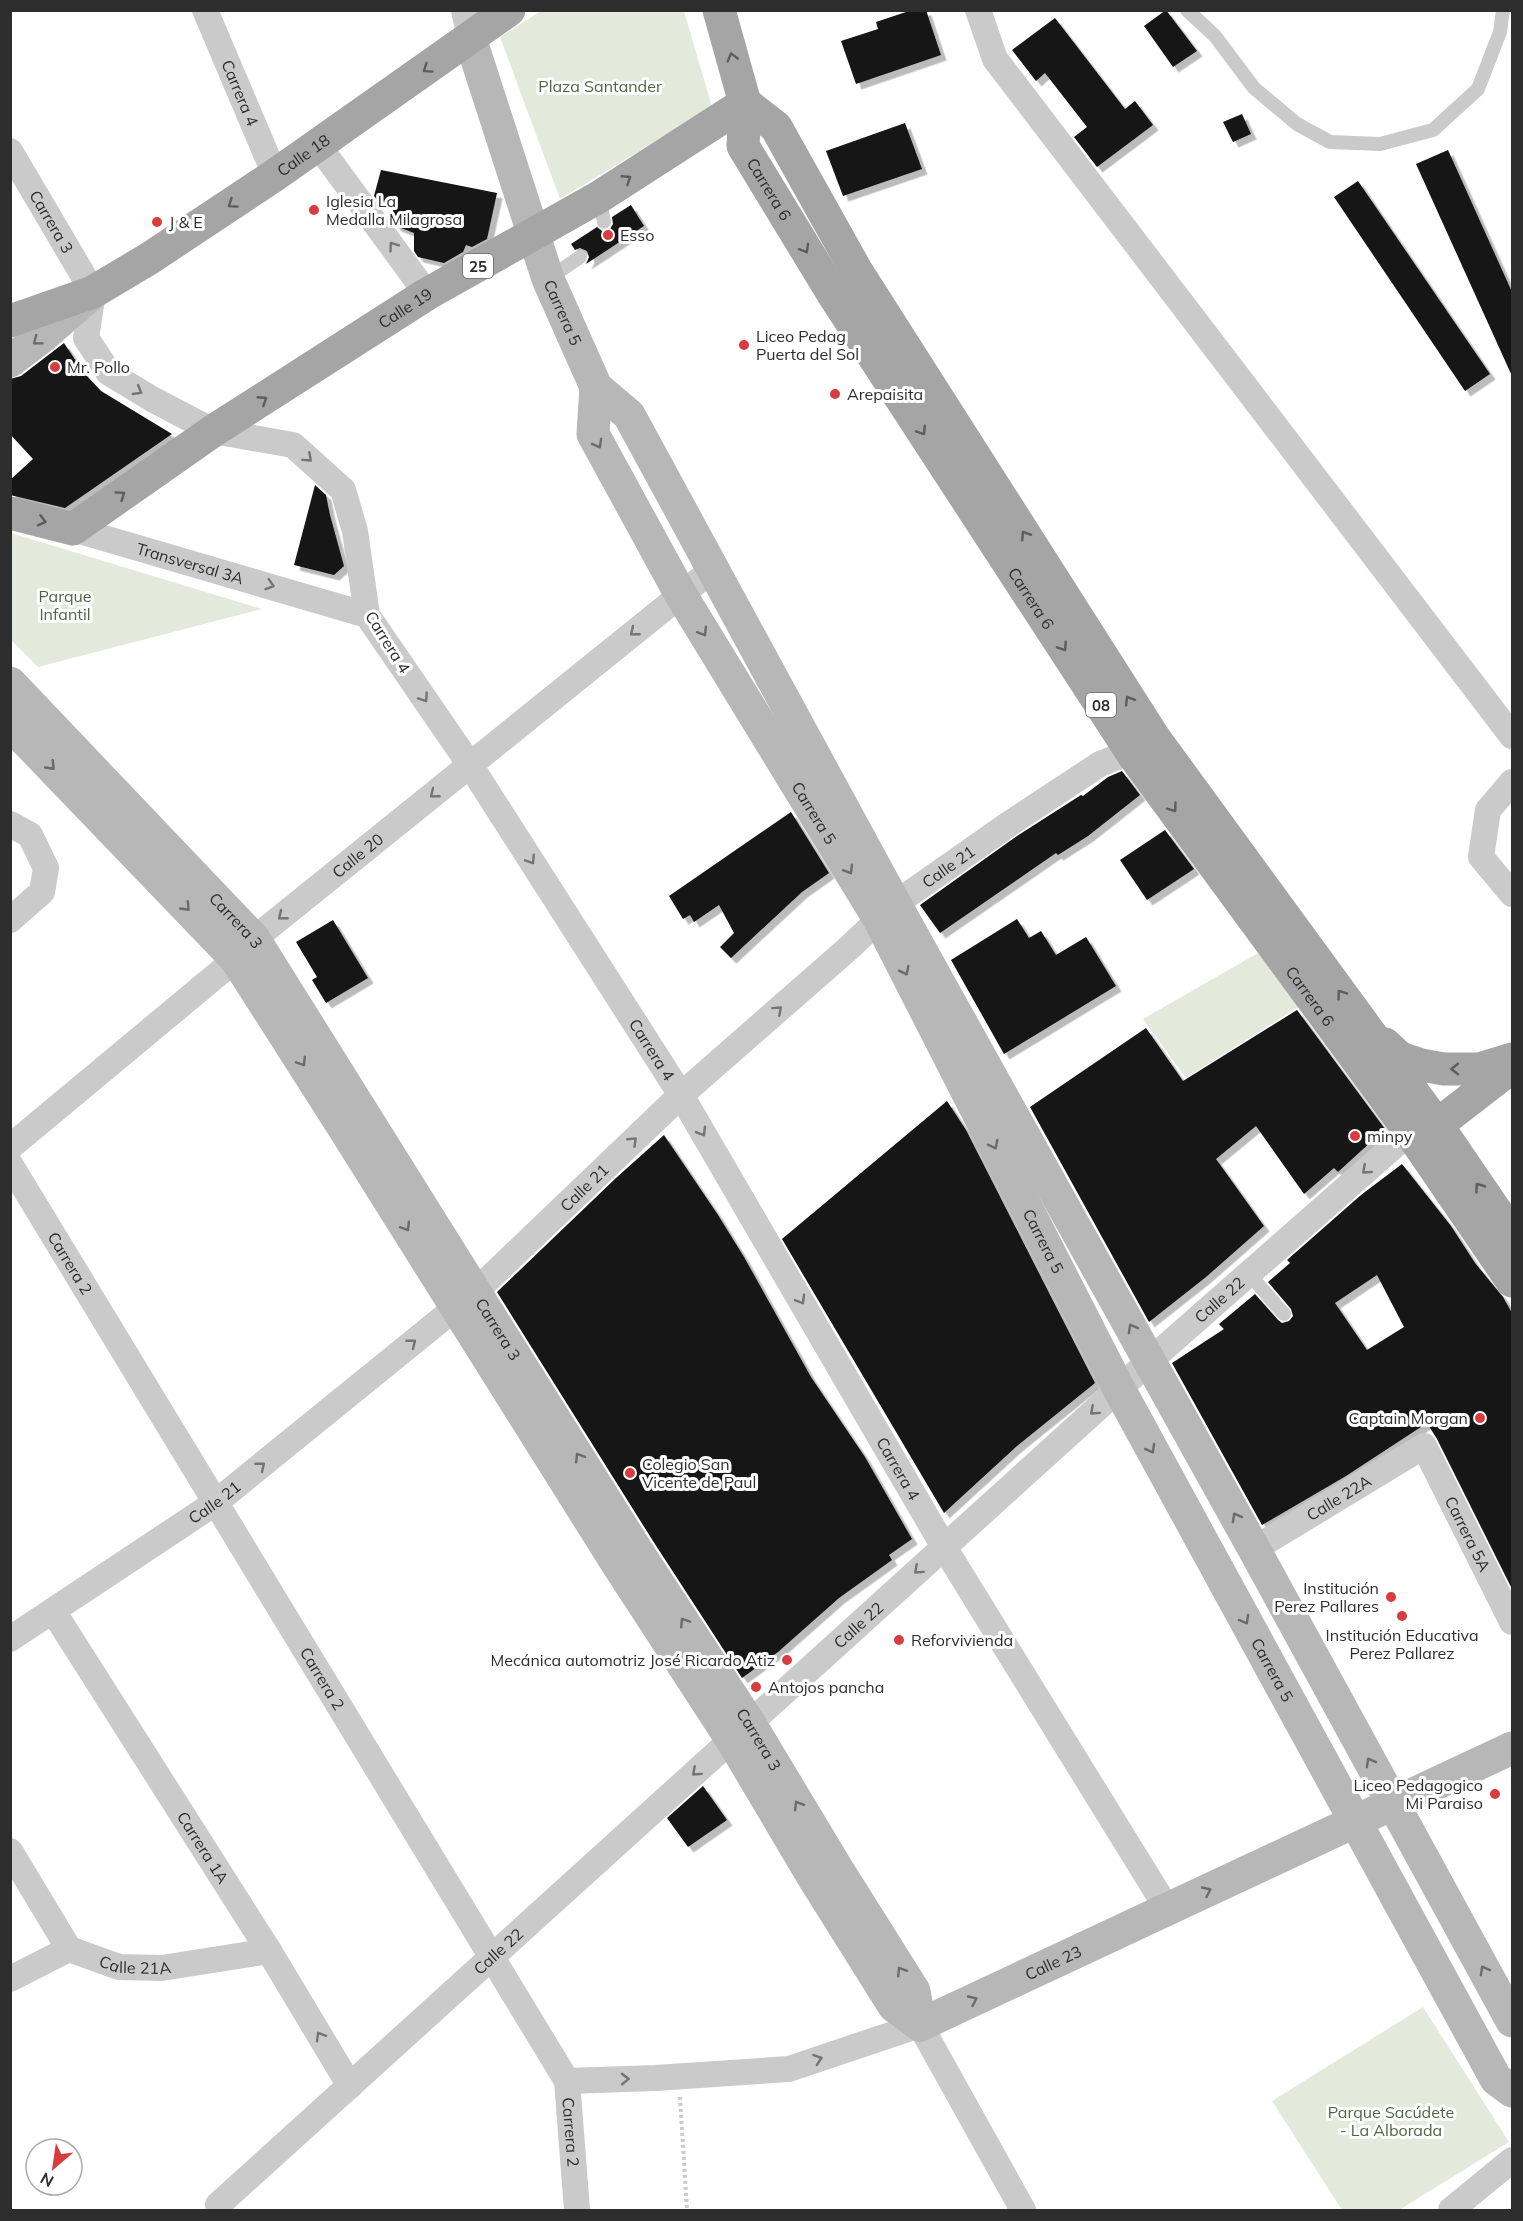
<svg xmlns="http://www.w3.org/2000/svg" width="1523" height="2221" font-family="Mulish,sans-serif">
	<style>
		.green { fill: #e3eadc }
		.building { fill: #141414; fill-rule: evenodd; filter: url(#shadow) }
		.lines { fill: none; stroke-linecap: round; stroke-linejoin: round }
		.path { stroke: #cacaca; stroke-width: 4; stroke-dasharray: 3 3; stroke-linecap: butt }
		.lane { stroke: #cacaca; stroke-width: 14 }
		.street { stroke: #cacaca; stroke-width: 26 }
		.secondary { stroke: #b7b7b7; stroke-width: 33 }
		.primary { stroke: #a5a5a5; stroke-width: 33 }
		.oneway { stroke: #5d5d5d }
		.oneway2 { stroke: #747474 }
		.oneway3 { stroke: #6b6b6b }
		.poi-dot { fill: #d83c3f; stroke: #fff; stroke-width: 2 }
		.labels { text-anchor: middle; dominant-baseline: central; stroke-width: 6; stroke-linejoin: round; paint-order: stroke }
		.shield { fill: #fff; stroke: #6c6c6c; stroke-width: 1.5 }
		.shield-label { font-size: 15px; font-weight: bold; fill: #2d2d2d }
		.park-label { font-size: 16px; fill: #4f663e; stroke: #fff }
		.street-label { font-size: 16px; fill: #2d2d2d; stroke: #fff }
		.poi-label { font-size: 16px; fill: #2d2d2d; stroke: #fff; text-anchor: start }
	</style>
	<defs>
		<filter id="shadow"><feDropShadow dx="5.5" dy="5.5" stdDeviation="0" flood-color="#0004"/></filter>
	</defs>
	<rect width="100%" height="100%" fill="#fff"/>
	<g class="green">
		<path d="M541,11H684L712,107L560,199L500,37Z"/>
		<path d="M11,533L262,609L38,667L11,640Z"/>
		<path d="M1258,953L1300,1006L1186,1078L1143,1019Z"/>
		<path d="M1423,2007L1509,2142L1399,2210H1342L1272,2101Z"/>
	</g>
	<g class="building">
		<path d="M912,10H926L941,55L856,84L841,41L878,29L876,22Z"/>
		<path d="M1166,10L1197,51L1173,67L1144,26Z"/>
		<path d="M1055,18L1125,109L1135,101L1153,125L1097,167L1074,137L1087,127L1045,73L1036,81L1012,50Z"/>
		<path d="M1242,114L1251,134L1233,142L1223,122Z"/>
		<path d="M905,123L922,169L843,196L826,151Z"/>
		<path d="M1448,150L1512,292V376L1416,164Z"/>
		<path d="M381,170L497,193L487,239L472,247L466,245L463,252L444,263L418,257L414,251V233L396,226L392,221L394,204L377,200L374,196Z"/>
		<path d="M1358,181L1490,374L1465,391L1334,197Z"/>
		<path d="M631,205L644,226L586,264L589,257L587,251L580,248L575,250L571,244L597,227L602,231L610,229L613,224L612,217Z"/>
		<path d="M64,343L84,373L101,391L172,434L65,508L10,495V480L33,459L10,434V379L21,376Z"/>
		<path d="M315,485L326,495L330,515L344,566L334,575L294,565Z"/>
		<path d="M1122,771L1140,795L1088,836L1058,855L1056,853L940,933L920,905L1017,836L1081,795L1083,796L1108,777Z"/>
		<path d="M791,812L829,873L802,892L731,958L720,947L734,933L719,905L694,922L690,915L683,919L669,896Z"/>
		<path d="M1165,830L1194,869L1147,900L1120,860Z"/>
		<path d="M1017,919L1029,938L1041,931L1056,955L1086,937L1116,986L1004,1054L951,960Z"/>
		<path d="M333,920L368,978L326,1003L312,980L317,977L296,942Z"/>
		<path d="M1297,1010L1385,1129L1338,1172L1334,1168L1304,1194L1256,1126L1216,1159L1264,1226L1206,1277L1149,1322L1030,1107L1146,1028L1183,1081Z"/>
		<path d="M947,1101L966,1130L1095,1383L1017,1446L944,1513L782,1239Z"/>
		<path d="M664,1135L718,1215L744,1257L811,1377L865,1457L912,1539L889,1555L892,1560L839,1598L778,1652L742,1678L653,1541L497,1292L616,1178Z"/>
		<path d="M1402,1164L1451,1226L1475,1263L1503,1297L1512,1313V1589L1437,1439L1427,1423L1346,1476L1262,1525L1172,1363L1224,1329L1219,1324L1255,1294L1278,1320L1282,1323L1289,1321L1293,1316L1291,1309L1268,1282L1290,1263L1287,1260L1361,1195ZM1377,1275L1404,1327L1367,1350L1335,1303Z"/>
		<path d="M703,1786L727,1820L688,1847L667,1818Z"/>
	</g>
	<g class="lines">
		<path class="path" d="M680,2097L687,2210"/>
		<g class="lane">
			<path d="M1187,10L1215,36L1254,88L1297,124L1330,142L1380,144L1433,130L1478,89L1500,32L1503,10"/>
			<path d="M599,198L604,222"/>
			<path d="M548,279L580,257"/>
			<path d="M1256,1282L1284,1314"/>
		</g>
		<g class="street">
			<path id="s1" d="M205,10L275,175"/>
			<path d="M464,10L470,38"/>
			<path d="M978,10L995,59L1512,736"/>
			<path d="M318,145L427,294"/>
			<path id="s2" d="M10,151L93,292L86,338L109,373L152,399L213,431L293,445L343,490L355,531L367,615L470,765L681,1095L944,1547L1168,1910"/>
			<path id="s3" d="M73,529L367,615"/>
			<path d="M1512,782L1488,810L1481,857L1512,894"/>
			<path d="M10,824L30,835L46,868L42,892L10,920"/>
			<path id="s4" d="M10,1147L236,959L254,939L713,569"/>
			<path id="s5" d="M10,1164L567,2081L577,2210"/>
			<path id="s6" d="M1254,1549L1424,1446L1512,1622"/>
			<path id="s7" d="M53,1611L269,1951L350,2086"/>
			<path id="s8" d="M10,1639L215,1503L475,1292L681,1095L850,947L895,904L1009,824L1100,764L1122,755L1134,756L1146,746"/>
			<path d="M10,1851L69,1949"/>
			<path id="s9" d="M69,1949L119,1967L162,1968L269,1951"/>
			<path d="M10,1979L69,1949"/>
			<path d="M567,2081L655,2078L789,2069L920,2025L1023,2210"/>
			<path id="s10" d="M218,2205L1154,1357L1410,1132"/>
			<path d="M1451,2210L1512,2160"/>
		</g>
		<g class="secondary">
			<path id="s11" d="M470,38L548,279L596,387L629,415L895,904L1254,1549L1512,2021"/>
			<path d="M10,361L43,336L93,292"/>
			<path id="s12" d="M596,387L593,434L681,595L879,919L1119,1389L1496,2079L1512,2091"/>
			<path id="s13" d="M10,683L254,939L637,1551L750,1724L836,1867L914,1991L920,2025"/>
			<path d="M10,724L236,959L342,1125L618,1565L732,1740L815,1880L894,2006L920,2025"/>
			<path id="s14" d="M920,2025L1512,1748"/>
		</g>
		<g class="primary">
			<path id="s15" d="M719,10L745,103L743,146L833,294L1134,756L1410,1132L1512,1281"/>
			<path d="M745,103L776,127L856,270L1155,739L1437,1125L1512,1235"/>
			<path id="s16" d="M10,321L93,292L150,258L275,175L509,10"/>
			<path id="s17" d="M10,513L73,529L213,431L427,294L599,197L745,103"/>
			<path d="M1385,1044L1400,1058L1421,1065L1444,1069H1479L1512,1059"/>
			<path d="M1417,1130L1437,1125L1512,1067"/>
		</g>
	</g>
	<defs><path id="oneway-chevron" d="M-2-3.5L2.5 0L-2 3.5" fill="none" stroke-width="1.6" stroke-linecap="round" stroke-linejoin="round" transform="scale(1.5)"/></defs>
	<g class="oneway">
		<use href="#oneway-chevron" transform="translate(732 57) rotate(-106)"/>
		<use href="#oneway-chevron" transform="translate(427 69) rotate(145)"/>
		<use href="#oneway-chevron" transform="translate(627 179) rotate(-33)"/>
		<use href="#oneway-chevron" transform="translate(232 204) rotate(146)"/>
		<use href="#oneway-chevron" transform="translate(805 249) rotate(59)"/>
		<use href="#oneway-chevron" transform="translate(263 400) rotate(-33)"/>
		<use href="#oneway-chevron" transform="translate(922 431) rotate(57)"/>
		<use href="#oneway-chevron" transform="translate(121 495) rotate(-35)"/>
		<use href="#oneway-chevron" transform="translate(42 521) rotate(14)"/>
		<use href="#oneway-chevron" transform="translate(1025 535) rotate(-122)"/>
		<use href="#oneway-chevron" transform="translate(1063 647) rotate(57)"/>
		<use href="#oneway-chevron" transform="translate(1129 700) rotate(-122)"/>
		<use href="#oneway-chevron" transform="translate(1173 808) rotate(54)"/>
		<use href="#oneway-chevron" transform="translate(1341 994) rotate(-126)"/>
		<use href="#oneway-chevron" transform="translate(1455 1069) rotate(179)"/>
		<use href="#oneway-chevron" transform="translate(1479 1187) rotate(-125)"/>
	</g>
	<g class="oneway2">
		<use href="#oneway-chevron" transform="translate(393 246) rotate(-126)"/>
		<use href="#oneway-chevron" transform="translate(138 391) rotate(31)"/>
		<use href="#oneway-chevron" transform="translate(308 458) rotate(42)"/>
		<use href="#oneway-chevron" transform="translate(270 585) rotate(17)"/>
		<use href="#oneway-chevron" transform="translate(634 632) rotate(141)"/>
		<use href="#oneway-chevron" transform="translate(424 698) rotate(56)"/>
		<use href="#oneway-chevron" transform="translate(434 794) rotate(141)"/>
		<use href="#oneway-chevron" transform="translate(531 860) rotate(57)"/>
		<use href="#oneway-chevron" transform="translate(282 916) rotate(141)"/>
		<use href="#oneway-chevron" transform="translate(778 1010) rotate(-42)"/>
		<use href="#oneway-chevron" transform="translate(702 1132) rotate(60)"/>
		<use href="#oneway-chevron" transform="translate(633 1141) rotate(-44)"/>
		<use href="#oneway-chevron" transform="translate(1366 1170) rotate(139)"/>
		<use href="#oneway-chevron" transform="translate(801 1300) rotate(60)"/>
		<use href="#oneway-chevron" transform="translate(412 1343) rotate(-39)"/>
		<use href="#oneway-chevron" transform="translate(1094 1411) rotate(138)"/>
		<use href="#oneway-chevron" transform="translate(261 1466) rotate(-39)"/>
		<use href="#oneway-chevron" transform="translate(918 1570) rotate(138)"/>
		<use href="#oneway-chevron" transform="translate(696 1772) rotate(138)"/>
		<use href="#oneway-chevron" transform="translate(320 2036) rotate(-121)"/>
		<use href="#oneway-chevron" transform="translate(818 2059) rotate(-19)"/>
		<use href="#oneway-chevron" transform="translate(625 2079) rotate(-1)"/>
	</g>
	<g class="oneway3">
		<use href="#oneway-chevron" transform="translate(37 341) rotate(143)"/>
		<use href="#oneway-chevron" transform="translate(598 444) rotate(61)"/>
		<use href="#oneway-chevron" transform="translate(703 632) rotate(59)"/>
		<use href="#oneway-chevron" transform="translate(51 766) rotate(46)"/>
		<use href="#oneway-chevron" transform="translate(849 870) rotate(59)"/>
		<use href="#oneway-chevron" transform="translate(186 907) rotate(46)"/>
		<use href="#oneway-chevron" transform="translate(905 971) rotate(63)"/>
		<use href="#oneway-chevron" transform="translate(302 1062) rotate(57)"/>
		<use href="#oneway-chevron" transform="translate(994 1145) rotate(63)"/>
		<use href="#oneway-chevron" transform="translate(406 1227) rotate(58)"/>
		<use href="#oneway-chevron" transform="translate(1132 1328) rotate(-119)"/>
		<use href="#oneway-chevron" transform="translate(1151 1449) rotate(61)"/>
		<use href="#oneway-chevron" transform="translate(579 1457) rotate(-122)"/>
		<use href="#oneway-chevron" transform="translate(1236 1517) rotate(-119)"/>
		<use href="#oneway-chevron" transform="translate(1245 1620) rotate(61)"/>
		<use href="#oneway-chevron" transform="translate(684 1622) rotate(-123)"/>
		<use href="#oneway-chevron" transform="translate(1370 1762) rotate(-119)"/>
		<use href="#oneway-chevron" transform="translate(798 1805) rotate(-121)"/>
		<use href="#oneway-chevron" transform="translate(1207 1891) rotate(-25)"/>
		<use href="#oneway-chevron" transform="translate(1484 1970) rotate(-119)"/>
		<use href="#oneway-chevron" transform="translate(901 1971) rotate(-122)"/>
		<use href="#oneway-chevron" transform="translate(973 2000) rotate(-25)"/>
	</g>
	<g class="poi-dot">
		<circle cx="314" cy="210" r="6"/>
		<circle cx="157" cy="222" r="6"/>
		<circle cx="608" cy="235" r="6"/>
		<circle cx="744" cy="345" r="6"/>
		<circle cx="55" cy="367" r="6"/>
		<circle cx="835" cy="394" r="6"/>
		<circle cx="1355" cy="1136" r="6"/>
		<circle cx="1480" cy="1418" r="6"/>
		<circle cx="630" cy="1473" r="6"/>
		<circle cx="1391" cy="1597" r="6"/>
		<circle cx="1402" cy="1616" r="6"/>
		<circle cx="899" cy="1640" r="6"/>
		<circle cx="787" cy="1660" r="6"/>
		<circle cx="756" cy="1687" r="6"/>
		<circle cx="1495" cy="1794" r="6"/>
	</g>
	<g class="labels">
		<g class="shield">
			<rect x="463" y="254" width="30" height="24" rx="4.5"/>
			<rect x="1086" y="693" width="30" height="24" rx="4.5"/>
		</g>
		<g class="shield-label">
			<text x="478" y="266">25</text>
			<text x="1101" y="705">08</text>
		</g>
		<g class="park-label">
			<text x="600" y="86">Plaza Santander</text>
			<text x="65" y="596">Parque<tspan x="65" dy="18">Infantil</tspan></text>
			<text x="1391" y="2112">Parque Sacúdete<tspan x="1391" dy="18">- La Alborada</tspan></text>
		</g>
		<g class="street-label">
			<text stroke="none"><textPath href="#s1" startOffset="90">Carrera 4</textPath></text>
			<text stroke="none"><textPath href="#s16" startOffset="339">Calle 18</textPath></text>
			<text stroke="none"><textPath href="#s15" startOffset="190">Carrera 6</textPath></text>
			<text stroke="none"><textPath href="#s2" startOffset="82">Carrera 3</textPath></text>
			<text stroke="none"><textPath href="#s17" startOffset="464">Calle 19</textPath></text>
			<text stroke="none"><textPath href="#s11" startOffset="290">Carrera 5</textPath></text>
			<text stroke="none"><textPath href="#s3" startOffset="122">Transversal 3A</textPath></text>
			<text stroke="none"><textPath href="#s15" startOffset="676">Carrera 6</textPath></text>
			<text transform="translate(388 642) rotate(58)">Carrera 4</text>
			<text stroke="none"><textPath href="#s12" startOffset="486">Carrera 5</textPath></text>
			<text stroke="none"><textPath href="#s4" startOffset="454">Calle 20</textPath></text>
			<text stroke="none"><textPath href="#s8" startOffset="1218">Calle 21</textPath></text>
			<text stroke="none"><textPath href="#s13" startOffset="328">Carrera 3</textPath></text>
			<text stroke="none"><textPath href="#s15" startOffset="1162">Carrera 6</textPath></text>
			<text stroke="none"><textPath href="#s2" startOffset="1167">Carrera 4</textPath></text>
			<text stroke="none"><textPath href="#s8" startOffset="732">Calle 21</textPath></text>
			<text stroke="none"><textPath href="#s12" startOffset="972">Carrera 5</textPath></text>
			<text stroke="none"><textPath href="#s5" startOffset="116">Carrera 2</textPath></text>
			<text stroke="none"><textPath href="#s10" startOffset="1350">Calle 22</textPath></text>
			<text stroke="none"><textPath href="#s13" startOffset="814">Carrera 3</textPath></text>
			<text stroke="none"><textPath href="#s2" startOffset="1653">Carrera 4</textPath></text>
			<text stroke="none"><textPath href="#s6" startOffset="99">Calle 22A</textPath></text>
			<text stroke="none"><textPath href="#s8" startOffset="246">Calle 21</textPath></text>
			<text stroke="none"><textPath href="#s6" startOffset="297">Carrera 5A</textPath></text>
			<text stroke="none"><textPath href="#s10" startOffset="864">Calle 22</textPath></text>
			<text stroke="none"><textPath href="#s12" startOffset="1458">Carrera 5</textPath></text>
			<text stroke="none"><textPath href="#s5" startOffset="602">Carrera 2</textPath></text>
			<text stroke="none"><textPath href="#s13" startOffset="1300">Carrera 3</textPath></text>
			<text stroke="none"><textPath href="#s7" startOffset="280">Carrera 1A</textPath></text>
			<text stroke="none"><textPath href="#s10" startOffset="378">Calle 22</textPath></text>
			<text stroke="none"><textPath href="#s9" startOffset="69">Calle 21A</textPath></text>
			<text stroke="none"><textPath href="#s14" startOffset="147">Calle 23</textPath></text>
			<text stroke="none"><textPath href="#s5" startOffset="1124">Carrera 2</textPath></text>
		</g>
		<g class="poi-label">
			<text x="326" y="201">Iglesia La<tspan x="326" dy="18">Medalla Milagrosa</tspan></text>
			<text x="169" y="222">J &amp; E</text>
			<text x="620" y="235">Esso</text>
			<text x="756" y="336">Liceo Pedag<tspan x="756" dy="18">Puerta del Sol</tspan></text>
			<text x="67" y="367">Mr. Pollo</text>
			<text x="847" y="394">Arepaisita</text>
			<text x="1367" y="1136">minpy</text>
			<text x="1468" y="1418" text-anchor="end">Captain Morgan</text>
			<text x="642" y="1464">Colegio San<tspan x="642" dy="18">Vicente de Paul</tspan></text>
			<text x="1379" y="1588" text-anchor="end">Institución<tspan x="1379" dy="18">Perez Pallares</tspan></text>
			<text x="1402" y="1635" text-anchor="middle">Institución Educativa<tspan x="1402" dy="18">Perez Pallarez</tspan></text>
			<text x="911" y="1640">Reforvivienda</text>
			<text x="775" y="1660" text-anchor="end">Mecánica automotriz José Ricardo Atiz</text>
			<text x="768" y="1687">Antojos pancha</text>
			<text x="1483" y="1785" text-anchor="end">Liceo Pedagogico<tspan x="1483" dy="18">Mi Paraiso</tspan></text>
		</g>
	</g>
	<rect width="1523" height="2221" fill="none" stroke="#2d2d2d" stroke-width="24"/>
	<g transform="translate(54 2167) rotate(209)"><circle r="28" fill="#ffffff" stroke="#ababab" stroke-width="1.5"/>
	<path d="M0-4.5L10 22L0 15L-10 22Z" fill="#d83c3f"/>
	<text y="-9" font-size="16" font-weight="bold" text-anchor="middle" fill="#2d2d2d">N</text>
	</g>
</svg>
